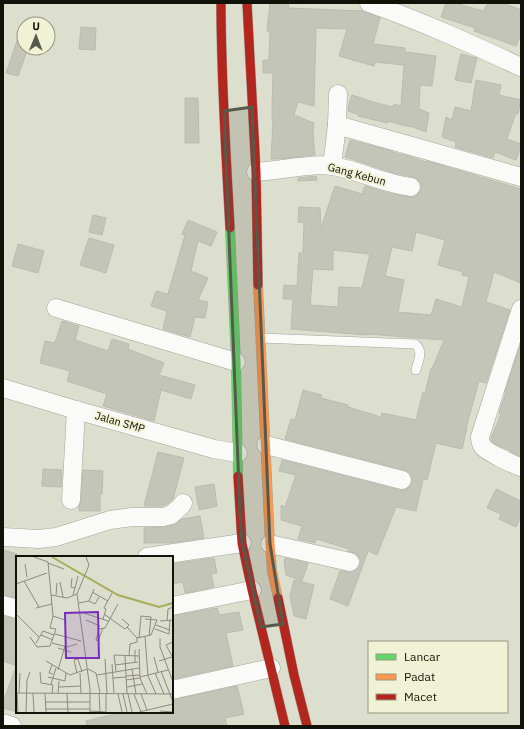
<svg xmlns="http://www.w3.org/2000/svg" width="524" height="729" font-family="'IBM Plex Sans',sans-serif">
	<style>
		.building { fill: #c3c5b8; stroke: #babcaf; fill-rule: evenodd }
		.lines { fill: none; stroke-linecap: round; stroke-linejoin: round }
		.lane-casing { stroke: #a3a599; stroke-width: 10 }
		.street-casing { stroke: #a3a599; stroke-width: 19 }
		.fast-casing { stroke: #a3a599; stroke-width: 10 }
		.slow-casing { stroke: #a3a599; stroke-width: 10 }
		.jam-casing { stroke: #a3a599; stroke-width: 10 }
		.lane { stroke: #fafaf8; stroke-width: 9 }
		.street { stroke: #fafaf8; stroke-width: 18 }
		.fast { stroke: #63d668; stroke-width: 9 }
		.slow { stroke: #ff974d; stroke-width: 9 }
		.jam { stroke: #b3261e; stroke-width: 9 }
		.marked { fill: #58594d; fill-opacity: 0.2; stroke: #58594d; stroke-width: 3; stroke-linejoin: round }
		.labels { text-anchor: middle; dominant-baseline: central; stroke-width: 3.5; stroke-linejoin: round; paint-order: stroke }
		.street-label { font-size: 11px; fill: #111208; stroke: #eff2d4 }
		.inset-river { fill: none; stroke: #a7ac59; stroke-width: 2 }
		.inset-road { fill: none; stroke: #8b8c7f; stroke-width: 1 }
		.view { fill: #7b2cbf; fill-opacity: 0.15; stroke: #7b2cbf; stroke-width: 2 }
		.inset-edge { fill: none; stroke: #111208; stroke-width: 2 }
	</style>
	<rect width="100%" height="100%" fill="#dcdece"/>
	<g class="building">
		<path d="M270,3H289L288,8L363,11L380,18L373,44L405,48V52L436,56L432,86L420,85L419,109L429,113L426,132L410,126V127L387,121V123L358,116L359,115L348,111V107L352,95L373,102L393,107L394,104L401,106L404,65L375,62L374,66L339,56L347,29L316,28L314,106L298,102L294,115L314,123L313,135L315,155L278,159H271L273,121H272V107L273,73H263V60H269L270,31H267Z"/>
		<path d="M446,3H455L483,11L488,3H503L521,10V34L516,46L474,31L475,28L441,17Z"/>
		<path d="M22,26H24V48H28L18,76L6,73Z"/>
		<path d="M81,27L96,28L95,50L79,49Z"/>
		<path d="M461,54L477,58L471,83L455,80Z"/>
		<path d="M476,80L501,85L499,95L521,100L518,114L516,113L507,139L521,144V147L516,160L495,152L493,158L455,147L456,142L442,137L446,117L452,120L455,107L471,111Z"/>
		<path d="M185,98H198L199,143H185Z"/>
		<path d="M350,140L388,150L401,155V154L426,162L427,161L521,189V283L494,272L486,302L510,310L486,383L479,381L466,428H467L462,449L436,443L427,480L423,479L416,511L396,507L377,555L368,551L348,606L330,599L340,571L348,572H353L357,569L360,565V559L357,554L348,551L349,549L317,539L315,543L298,539L302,526L281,520V505L285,507L296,475L279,471L282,460L399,490H405L410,487L412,482V477L409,472L405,470L285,439L291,419L295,420L303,390L322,395L321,398L348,405V407L381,417L382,413L416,420L423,392L425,393L431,369H432L444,340L367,334V335L291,329L293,299H283L284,285L297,286L299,253H303L304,223L298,222L299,207L320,208L321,228L335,186L362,194L365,186L388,193L409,197H415L419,193L421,189V183L417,179L413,177L394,173L345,157ZM416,232L445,240L438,265L463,272L462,275L469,277L462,307L436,299L431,315L398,312L404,280L385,276L392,247L412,251ZM333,250L370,254L362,288L339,287L338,307L310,305L313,269L333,270Z"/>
		<path d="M316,176L317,180L298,181V178Z"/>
		<path d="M93,215L106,218L102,235L89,232Z"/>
		<path d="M188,220L217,232L211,246L198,241L191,271L208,278L198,300L208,302L205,318L195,317L190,337L163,329L167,311L151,306L156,291L168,294L185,235L182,234Z"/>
		<path d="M89,238L114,245L106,273L80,265Z"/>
		<path d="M18,244L44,251L38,273L12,266Z"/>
		<path d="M62,321L79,326L75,340L108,351L112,339L129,344L128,349L164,363L159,375L195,385L191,399L161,390L154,421L103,406L107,394L67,381L70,371L40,363L45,341L55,343Z"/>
		<path d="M521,343V456L500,446L492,441L491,438L501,414L499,413L506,392H505Z"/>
		<path d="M158,452L184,458L173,499L166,505L162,506H144Z"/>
		<path d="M43,469L62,470L61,487L42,486Z"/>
		<path d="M83,470L103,471L102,494H100V511H79V506L81,501Z"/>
		<path d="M214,484L217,506L199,510L195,487Z"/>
		<path d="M496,489L521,501V516L516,527L499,519L501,514L487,508Z"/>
		<path d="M200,516L204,538L170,543H144V528L166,527L174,525L182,519Z"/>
		<path d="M3,550L17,554V598L3,595Z"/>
		<path d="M214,558L217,573L211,574L214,587L185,593L183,582L172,584V564Z"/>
		<path d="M285,558L308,563L302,581L286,575L284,562Z"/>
		<path d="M294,580L314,585L306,619L294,616L290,596Z"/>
		<path d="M217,608L219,615L239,612L243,630L226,633L233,666L172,679V616Z"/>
		<path d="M3,616L17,619V666L3,661Z"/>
		<path d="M15,669H17V712L3,708V703Z"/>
		<path d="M237,686L244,714L225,718L227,726H87L86,721L123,712H172V700Z"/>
	</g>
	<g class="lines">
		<g class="lane-casing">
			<path id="lane" d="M260,338L415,344C424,351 418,361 416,370"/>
		</g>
		<g class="street-casing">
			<g id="street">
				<path d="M369,3C421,21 471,44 521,67"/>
				<path d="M337,125L521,177"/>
				<path d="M332,166L337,125L338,94"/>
				<path d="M256,172C270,171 284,169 298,167C309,166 320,164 332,166C359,170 384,184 411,187"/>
				<path d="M56,308L236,362"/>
				<path d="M521,309L480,437C480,441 481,444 483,447C487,452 514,465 521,467"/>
				<path d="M3,388L76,410L214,449L238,453"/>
				<path d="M266,445L402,480"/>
				<path d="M71,500L76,410"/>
				<path d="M3,537L39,539L56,537L110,520L132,517H163L171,515L181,506L183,503"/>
				<path d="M270,544L350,562"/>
				<path d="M147,557L242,543"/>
				<path d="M3,605L17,609"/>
				<path d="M172,606L252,590"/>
				<path d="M172,690L271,668"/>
				<path d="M3,723L12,726"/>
			</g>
		</g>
		<g class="fast-casing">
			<path id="fast" d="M230,228L236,362L238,476"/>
		</g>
		<g class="slow-casing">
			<path id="slow" d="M258,285L270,544L272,571L278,598"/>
		</g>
		<g class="jam-casing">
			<g id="jam">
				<path d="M221,3C221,78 226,153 230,228"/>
				<path d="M247,3L256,172L258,285"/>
				<path d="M238,476L242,543L252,590L285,726"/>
				<path d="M278,598L294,675L307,726"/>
			</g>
		</g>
		<use href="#lane" class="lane"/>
		<use href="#street" class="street"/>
		<use href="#fast" class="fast"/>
		<use href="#slow" class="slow"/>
		<use href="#jam" class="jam"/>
	</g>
	<path class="marked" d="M252,107L270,544L283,624L261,627L242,543L240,514L224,111Z"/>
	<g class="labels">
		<g class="street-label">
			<text transform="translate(357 174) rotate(15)">Gang Kebun</text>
			<text transform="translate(120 422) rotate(16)">Jalan SMP</text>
		</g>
	</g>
	<g transform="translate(16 556)">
		<rect width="157" height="157" fill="#dcdece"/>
		<path class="inset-river" d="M36,1L102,39L143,51L157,47"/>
		<path class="inset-road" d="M70,1L73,9L61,38L74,133V156M32,7L48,13M9,8L11,21M56,22L55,31L59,32L57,39M8,25L23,51M44,26L47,41M0,28L31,17M59,32L62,20M76,36L92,45M35,39L51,42L61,38M40,39L41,27M73,45L79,48L83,41M63,47L73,45L78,33M20,52L36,48M65,56L92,65M0,58L23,81M88,58L109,73L113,69L106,63M37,60L49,64M87,63L90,53L88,52L96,37M70,64L84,70M144,65L157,64M151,65L152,53L157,51M140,69L154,74M111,71L121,82L135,79L141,64L129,63M87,72L82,85L80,84L83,73L89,72L102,48M139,73L153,78L154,64M39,78L65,85M25,79L37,84M14,81L21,91L34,90L40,73L34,72L37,60L32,6L18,1M129,81L132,120L140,138M123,82L125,60L135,61L133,80M144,82V91L157,126M157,86L150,89L157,102M20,87L27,75L38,79M36,87L51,91L61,88M42,92L55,96M123,93L124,122L131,138M109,100L111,138M113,100L114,88L121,86V82M138,101L142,116M89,103L91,137M30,105L54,119L71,113M143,105L156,101M119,107V94M96,108L98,137M36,109L33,117L37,118M99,109L122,106M72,113L80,117L84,137M116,113L120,138M42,114L49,90M100,115L98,99L123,100M145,115L157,146M24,116L25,127L37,129L36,137M61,117L58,104L62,103L66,116M64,117L65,137M139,117L148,138M81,119L123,112M110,120L124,119M32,121L49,125L50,117M124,121L152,114M97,122L110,121M110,124L124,122M35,128L40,112M43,131L65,130M111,131L126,128M0,137L157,138M1,137L2,156M3,137L4,117M17,137L18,156M29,137L30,156M42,137L43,125M51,137L52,156M83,137L84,156M90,137V156M102,138L106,156M107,138L111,156M112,138L116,156M118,138L125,156M125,138L131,154M29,146H74M30,153H74M74,155L90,156M144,155L157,156M10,156L11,124L14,116M123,156L157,148"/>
		<path class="view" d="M82,56L83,102H50L49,57Z"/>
		<rect width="157" height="157" class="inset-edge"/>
	</g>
	<rect width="524" height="729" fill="none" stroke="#111208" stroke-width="8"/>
	<rect x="368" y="641" width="140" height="72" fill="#eff2d4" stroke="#969882"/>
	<rect x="376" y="654" width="20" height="6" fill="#63d668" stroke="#969882"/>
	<text x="404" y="661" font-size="12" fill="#111208">Lancar</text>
	<rect x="376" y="674" width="20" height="6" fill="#ff974d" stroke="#969882"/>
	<text x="404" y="681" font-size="12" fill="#111208">Padat</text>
	<rect x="376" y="694" width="20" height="6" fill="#b3261e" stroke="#969882"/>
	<text x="404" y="701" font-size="12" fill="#111208">Macet</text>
	<g transform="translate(36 36) rotate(1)"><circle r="19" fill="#eff2d4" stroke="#969882"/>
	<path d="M0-3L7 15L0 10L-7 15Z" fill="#58594d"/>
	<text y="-6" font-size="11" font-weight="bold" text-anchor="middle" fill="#111208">U</text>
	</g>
</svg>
